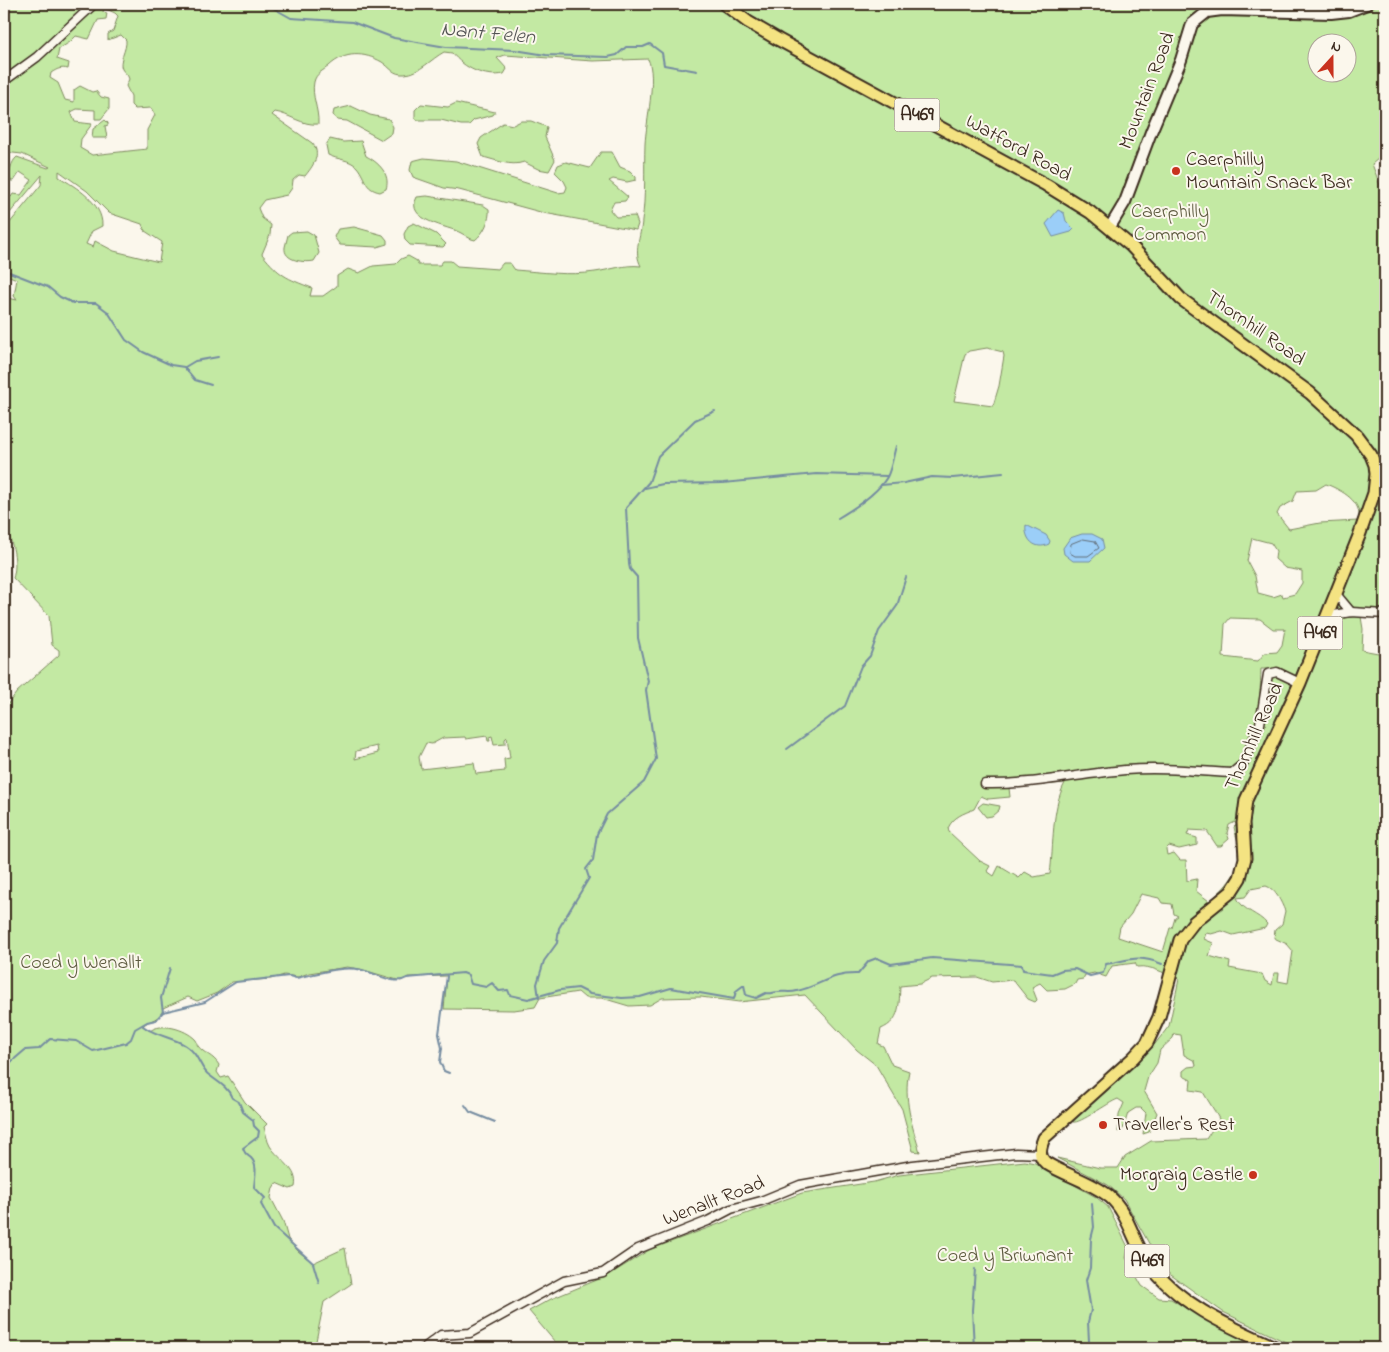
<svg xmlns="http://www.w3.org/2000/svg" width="1389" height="1352" font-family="'Indie Flower',sans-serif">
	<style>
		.green { fill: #c3e9a3; stroke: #7f8a60; fill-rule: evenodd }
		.water { fill: #9bcef8; stroke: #758ca1 }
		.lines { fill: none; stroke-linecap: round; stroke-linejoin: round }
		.shore { stroke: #616c75; stroke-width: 1 }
		.stream { stroke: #758ca1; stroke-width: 2 }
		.minor-casing { stroke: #3b2a1e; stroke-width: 11 }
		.secondary-casing { stroke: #3b2a1e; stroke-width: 14 }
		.primary-casing { stroke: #3b2a1e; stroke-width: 15 }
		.minor { stroke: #fbf7ec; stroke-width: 8 }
		.secondary { stroke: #fbf7ec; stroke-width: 10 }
		.primary { stroke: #f4e382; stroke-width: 11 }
		.poi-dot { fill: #c8321e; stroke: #fbf7ec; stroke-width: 2 }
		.labels { text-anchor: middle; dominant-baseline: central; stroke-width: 4; stroke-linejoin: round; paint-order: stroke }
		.shield { fill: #fbf7ec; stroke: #75685c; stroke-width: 1 }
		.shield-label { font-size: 19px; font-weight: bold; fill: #3b2a1e }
		.street-label { font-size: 20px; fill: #3b2a1e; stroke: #fbf7ec }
		.poi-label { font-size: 20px; fill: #3b2a1e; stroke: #fbf7ec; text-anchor: start }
		.park-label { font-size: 20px; fill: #5d5a3f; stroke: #fbf7ec }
		.water-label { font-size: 21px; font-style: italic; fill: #535354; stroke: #fbf7ec }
	</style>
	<rect width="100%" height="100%" fill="#fbf7ec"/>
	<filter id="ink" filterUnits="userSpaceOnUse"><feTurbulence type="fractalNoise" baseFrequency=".02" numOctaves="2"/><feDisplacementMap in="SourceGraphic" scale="10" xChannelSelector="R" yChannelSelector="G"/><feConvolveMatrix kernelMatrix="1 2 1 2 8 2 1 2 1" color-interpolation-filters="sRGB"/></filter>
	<g filter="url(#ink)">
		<g class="green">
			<path d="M4,4H1385V153L1372,164L1381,188L1385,185V610L1360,609L1358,615L1361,617L1363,629L1362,650L1378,653L1385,652V1348H1298L1223,1312L1168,1273L1151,1247L1124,1199L1108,1185L1057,1158L1100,1168H1118L1125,1157L1151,1141L1206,1139L1219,1119C1214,1109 1208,1101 1203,1092L1190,1090L1191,1080L1183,1076V1071L1188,1067L1196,1066L1195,1061L1184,1055L1181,1035L1174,1034L1173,1038L1160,1050L1157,1063L1148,1077L1144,1091L1157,1113L1149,1132L1143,1134L1146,1113L1141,1108H1136L1128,1113L1123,1129L1118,1132L1119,1115L1124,1103L1118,1099C1107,1103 1080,1124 1073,1122L1072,1118L1075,1115L1118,1080L1155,1044L1169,1026L1179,979C1165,974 1151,965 1137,967L1135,963L1112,966L1106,977L1094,973L1085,975L1083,979L1077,980L1075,984L1065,989L1047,990L1040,983L1032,987L1037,1000L1035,1002L1028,999L1013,980L992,982L977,977L932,978L920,984L900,986C899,1003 901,1021 881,1029L878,1044L883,1046L892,1065L909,1071C903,1098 912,1126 920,1152L913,1151L902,1109L876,1065L857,1050L805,995L739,1002L701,997L662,998L650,1005L629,1006L602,998H585L578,992L540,998L535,1007L514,1010L444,1009L447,976L408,977L401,981L360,969L347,967L309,973L298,977L284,975L271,979L232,982L217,993L197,1001L188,997L163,1008C162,1020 149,1019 143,1026L150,1031C161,1022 185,1029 195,1039C198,1042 196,1043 198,1046C204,1054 213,1055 219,1065L217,1072L221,1078L228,1076L245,1102L267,1124L264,1127C266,1133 267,1141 270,1146C279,1160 299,1169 295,1187L290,1189L276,1183L273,1188L271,1198L283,1221L288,1239L298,1251L313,1263L345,1248L351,1284L324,1302L316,1341L322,1348H4V709L17,692L59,655V650L52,645L49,616L13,578C18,564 13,539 4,528V297L17,300L14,296L17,279L4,274V230L41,185L42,175L4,220V192L11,197L13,194L21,195L32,180L20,172L14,181H11C8,173 11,162 17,157L48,168L50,167L22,154L4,152ZM104,8L115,13L118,16L113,31L108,34V40L121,35L126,40C127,50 118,61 122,69C124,73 128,74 129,79L126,86L131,96V105L135,109L151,108L155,115L147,130V149L92,155L80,148L81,139L92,124L75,122L71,112L77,109L95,110V119H101L109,109V99L101,97L96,91L92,92L80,86L74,90V102L65,100L58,83L50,78L51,73C57,69 61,67 68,69L69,63L57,59L59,49L70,42L76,36L89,39L98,20L106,19L107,13L103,12ZM1316,42H1346V72H1316ZM444,52L452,53C464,68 484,78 504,74L507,69L497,58L505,55L593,61L648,59C657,77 646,123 645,144C644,170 646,196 642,221C641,237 633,251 641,266C625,264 610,270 595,272C570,276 541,272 515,270L510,263H503L498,269L457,266L451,261H443L440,265H418L417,261L408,256L401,259L396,264L373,266L359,273L348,269L337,276V286L323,296H310L312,288C286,278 280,276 262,254L270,235L271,225L262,218L258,208L264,200L287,195L292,188L293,180L299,175L305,176C313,166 322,154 312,143L272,115L275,112C289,114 303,126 318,124C319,109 311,96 314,82C316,73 323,71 329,66C345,51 364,52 382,62C391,68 393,75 405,74C420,73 431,59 444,52ZM59,171L87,191L109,213L142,224L145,231L162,242L159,262L114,251L95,241L93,247L86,244L92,231L102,226C103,203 76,187 59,177ZM987,348L1003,352L1004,356L999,386L993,406L954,401L965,354L969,351ZM1326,484C1341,490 1364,502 1358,521L1320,523L1289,529L1277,514L1280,508L1293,501L1297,491L1316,490ZM1252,538L1271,543L1276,551L1275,559L1285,568L1302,571V583L1295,594L1283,597L1282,594L1273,597L1258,593L1255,576L1247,561ZM1230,618L1260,619L1273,629H1285L1282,645L1277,652L1265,653L1258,661L1223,657L1225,624ZM1261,669H1275L1276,676L1270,677L1266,714L1236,771L1143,768L1144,765L1231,769C1258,749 1260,701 1261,669ZM487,736L488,741H490L489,737L492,736L494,745L505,744V739L507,737L510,758L504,759L505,771L476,774L474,763L421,769L419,757L426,743L432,744L443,738L465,737L466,739ZM377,746L378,753L355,759L356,751ZM1065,783C1051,809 1054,846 1050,874L1034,877L1025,872L1019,878L999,866L994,876L987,871L990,866L980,861L949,832L948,828C954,816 963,814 974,809L981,796L988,799L1010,797L1009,788ZM1235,822L1236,825L1234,827C1235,834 1238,840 1239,847C1243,869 1225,889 1209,901L1196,891L1197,879L1187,881L1186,860H1180L1174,853L1167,855L1166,849L1169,846L1179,849L1197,845V838L1187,835L1189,830L1207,831L1217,846H1221L1229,839L1227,833L1229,825ZM1266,886C1276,889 1281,902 1285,911L1282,924L1275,930L1274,938L1287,944L1293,951L1288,983L1278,981L1279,973H1274L1272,985L1265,981L1262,974L1229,968L1230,962L1209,956L1213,943L1204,939L1206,933L1211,934L1222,931L1233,935L1265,928L1267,924C1258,913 1244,912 1237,898L1245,897L1251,889ZM1141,894L1159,898L1162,903L1172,904L1174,914L1178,916L1175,918L1172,928H1170L1163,952L1118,937L1120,927L1131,914Z"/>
			<path d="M456,103L495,112L493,115L474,120L469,125H461L441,120H418L415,118V110L421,104L448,107Z"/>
			<path d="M351,106L370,115L389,119L393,127L392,133L382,140L347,121L337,120L333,115L334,110Z"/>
			<path d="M105,120L108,123V125L105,126L107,138H92L93,129Z"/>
			<path d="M521,121H531L547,127L545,137L555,160L549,171L538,169L524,162C511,167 496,160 483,157L478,144L481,138L503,123L513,125Z"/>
			<path d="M330,139L343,142L361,141L366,156C378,162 391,174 386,189L380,192C364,189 366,178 357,167C350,159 338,160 328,155L326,145Z"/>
			<path d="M601,152H612L620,167L630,171L636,177V180L627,182L613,179L609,181L628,197L625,201L614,202L610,210L616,217L635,216L638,224L636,230L544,213L459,190L444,188L413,177L410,170L412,161L424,158L456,161L558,193L565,192L567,187L564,181L555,172L558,165L566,162L590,168Z"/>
			<path d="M427,196L483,205L489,209C490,220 484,233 475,240C469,239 467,236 461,233C449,226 404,221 417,197Z"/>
			<path d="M414,223L436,234L446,244L443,247L410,245L405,240L404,234L408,226Z"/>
			<path d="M354,227L383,235L387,240V244L377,247L340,245L334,237L338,229Z"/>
			<path d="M307,231L314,235L319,253L314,261C305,263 283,261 285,247C286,243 287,239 288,235L292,232Z"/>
			<path d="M983,803L1000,806L999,810L992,816L986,817L978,807Z"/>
			<path d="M1025,1161L1035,1163L1096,1197L1108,1207L1128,1247L1126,1258L1142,1286L1159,1298L1171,1299L1202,1318L1261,1348H560L529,1311L551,1299L609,1275L649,1250L802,1193L874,1182L899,1175Z"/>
		</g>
		<g class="water">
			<path d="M1058,210L1064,213L1066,221L1074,229L1071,232L1053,237L1046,224Z"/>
			<path d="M1026,525L1046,535L1050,541L1049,544C1035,551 1024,539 1026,525Z"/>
			<path d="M1082,534H1092L1102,539L1104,548L1090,561H1073L1064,554L1063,548L1070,538Z"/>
		</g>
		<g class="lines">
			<path class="shore" d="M1083,539L1095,541L1099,548L1088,556H1075L1070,553L1071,544Z"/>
			<g class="stream">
				<path d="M266,4L291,18L352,22L394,38L446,47L515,50L546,55L608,57L617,55L626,47H643L650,44L662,53L664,65L697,71"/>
				<path d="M4,270L48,287L60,297L73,303H96L108,312L126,340L143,352L171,365L184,367L195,380L211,385"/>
				<path d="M185,367L195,361L218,357"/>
				<path d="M881,485L904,483L932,477L953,478L1003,473"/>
				<path d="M645,488L663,484L723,483L816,474L887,476"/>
				<path d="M838,518C855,508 877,494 887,477C892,467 893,456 896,446"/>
				<path d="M787,749L845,706L861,666L870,656L879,631L897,606L906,577"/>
				<path d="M447,976L439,1034L442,1048L440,1062L444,1071L449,1073"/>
				<path d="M539,998L537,984L544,961L557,943L559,928L589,878L586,869L593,860L597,834L607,814L644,782L656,759L646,690L648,681L638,638L637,577L630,569L629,564L626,508L649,482L658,456L695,420L715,411"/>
				<path d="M163,1012L161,998L170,968"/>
				<path d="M143,1026C156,1036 171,1037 185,1045C199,1053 200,1069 209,1075C218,1082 228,1087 232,1098L239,1102L243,1112L253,1120L254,1126L259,1131L258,1137L243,1148C245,1154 246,1154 251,1158C258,1165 255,1177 254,1187L265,1198L261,1204L274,1228L313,1263L319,1283"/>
				<path d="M4,1068L25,1050L39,1049L50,1039L76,1041L93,1051L126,1043L131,1039L135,1029L147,1022L156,1020L163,1012L205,1002L236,982L289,976L296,978C316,974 342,965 362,970C376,973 394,986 407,978L463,973L468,975L471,984L486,987L492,983L499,991L508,990L510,995L528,999L560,990L578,988L590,994L622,998L640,997L671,988L734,999L736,991L744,985L746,995L756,998L766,993C772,994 773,992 778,992C784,991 790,993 797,991C821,986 830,973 858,974L869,961L877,958L891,964L932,958L1022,965L1023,970L1052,974L1062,970L1075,969L1090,976L1103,973L1106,964C1130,960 1137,954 1162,964"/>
				<path d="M465,1105L470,1112L495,1122"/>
				<path d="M1089,1341L1088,1322L1091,1310L1086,1280L1090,1268L1091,1239L1094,1227L1092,1204"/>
				<path d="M974,1348L972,1310L975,1269"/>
			</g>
			<g class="minor-casing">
				<g id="minor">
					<path d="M4,81L37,57L94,4"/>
					<path d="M1336,594L1351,612"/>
					<path d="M1327,616L1351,612L1385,614"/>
					<path d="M985,784C1032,785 1078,774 1125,770C1161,767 1196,771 1232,773L1243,764L1260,724L1268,674L1277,672L1300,683"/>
					<path d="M424,1348L441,1335L470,1333L564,1281L603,1273L638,1249L708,1221L731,1209L761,1201L800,1185L913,1165L1016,1153L1040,1154"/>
				</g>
			</g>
			<g class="secondary-casing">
				<path id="secondary" d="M1110,227L1125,202L1151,132L1181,60L1192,24L1207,12L1222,10L1331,13L1349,11L1367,4"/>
			</g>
			<g class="primary-casing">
				<path id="primary" d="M724,4L748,22L779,40L1046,185L1090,212L1131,246L1181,299L1310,393L1356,435L1371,455L1375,465L1376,474L1374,493L1359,536L1300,683L1246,800L1243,823L1245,858L1240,878L1231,892L1194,922L1180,940L1159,1017L1147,1043L1133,1058L1044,1138C1040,1148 1038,1156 1046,1163C1067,1176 1092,1182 1110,1197C1128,1213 1133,1240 1146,1260C1176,1304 1230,1327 1277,1348"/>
			</g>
			<use href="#minor" class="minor"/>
			<use href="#secondary" class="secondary"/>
			<use href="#primary" class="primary"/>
		</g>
	</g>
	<g class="poi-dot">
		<circle cx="1176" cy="171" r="5"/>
		<circle cx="1103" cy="1125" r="5"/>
		<circle cx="1253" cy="1175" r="5"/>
	</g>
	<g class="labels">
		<g class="shield">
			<rect x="894.5" y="98.5" width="45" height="33" rx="4"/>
			<rect x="1297.5" y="616.5" width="45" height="33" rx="4"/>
			<rect x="1124.5" y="1244.5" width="45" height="33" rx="4"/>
		</g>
		<g class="shield-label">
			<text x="917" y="115">A469</text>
			<text x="1320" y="633">A469</text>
			<text x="1147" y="1261">A469</text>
		</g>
		<g class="street-label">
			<text transform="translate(1148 91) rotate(-69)">Mountain Road</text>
			<text transform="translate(1018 149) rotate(29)">Watford Road</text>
			<text transform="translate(1255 329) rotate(35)">Thornhill Road</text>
			<text transform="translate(1255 737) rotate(-66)">Thornhill Road</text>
			<text transform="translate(714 1202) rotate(-21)">Wenallt Road</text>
		</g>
		<g class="poi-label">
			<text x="1186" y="160">Caerphilly<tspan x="1186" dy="23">Mountain Snack Bar</tspan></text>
			<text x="1113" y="1125">Traveller's Rest</text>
			<text x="1243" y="1175" text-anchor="end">Morgraig Castle</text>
		</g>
		<g class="park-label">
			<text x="1170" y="212">Caerphilly<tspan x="1170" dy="23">Common</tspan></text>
			<text x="81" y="963">Coed y Wenallt</text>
			<text x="1005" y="1256">Coed y Briwnant</text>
		</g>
		<g class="water-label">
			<text transform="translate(488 34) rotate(5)">Nant Felen</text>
		</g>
	</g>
	<rect width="1389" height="1352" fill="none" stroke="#fbf7ec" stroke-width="20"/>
	<rect x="10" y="10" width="1369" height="1332" fill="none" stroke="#3b2a1e" stroke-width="2" filter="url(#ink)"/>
	<g transform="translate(1332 58) rotate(21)"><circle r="24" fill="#fbf7ec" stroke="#aea59a"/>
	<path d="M0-4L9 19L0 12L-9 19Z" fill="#c8321e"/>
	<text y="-8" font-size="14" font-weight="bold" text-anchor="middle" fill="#3b2a1e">N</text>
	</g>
</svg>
